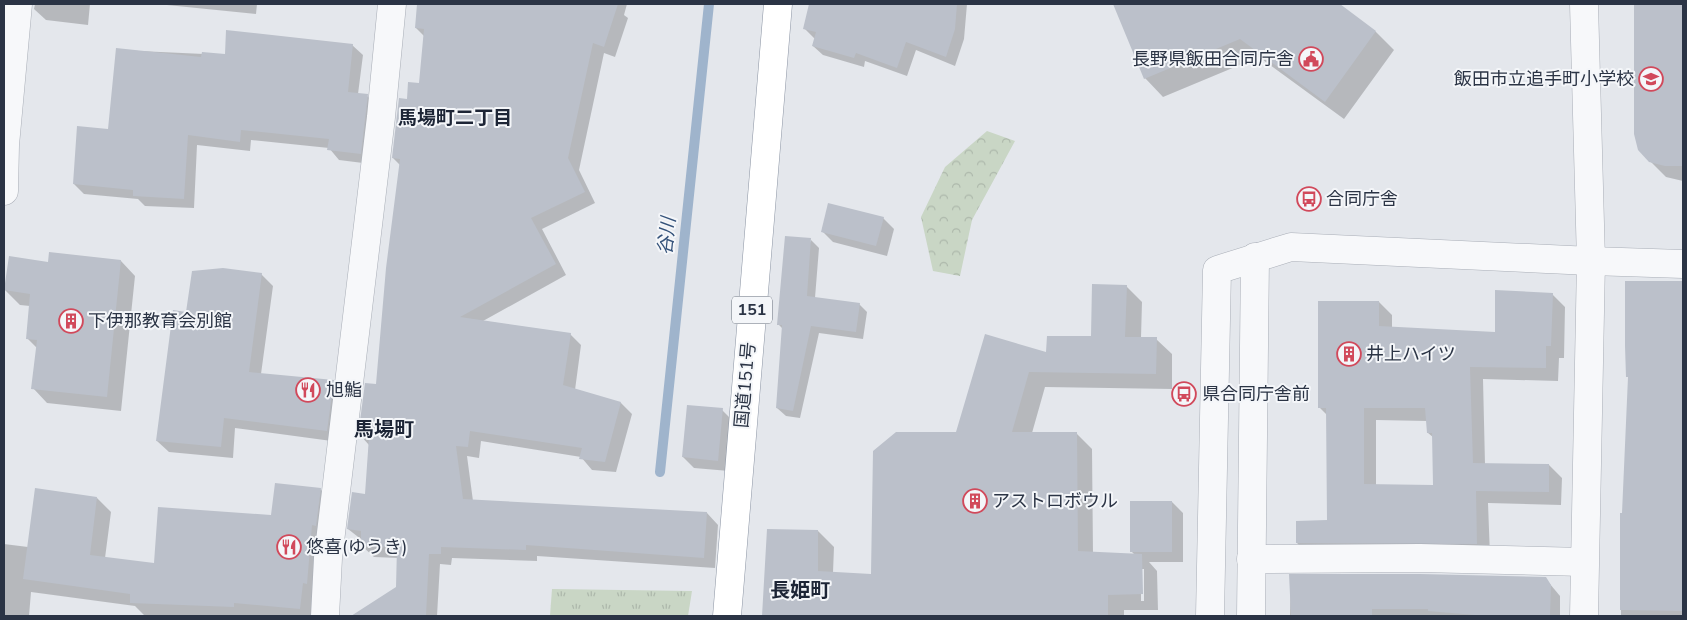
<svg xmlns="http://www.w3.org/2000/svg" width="1687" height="620" font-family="'Nunito Sans','Noto Sans JP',sans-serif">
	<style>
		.forest { fill: url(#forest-crowns) }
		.park { fill: url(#park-tufts) }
		.shadow { fill: #0003; fill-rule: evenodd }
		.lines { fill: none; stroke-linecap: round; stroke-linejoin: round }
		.stream { stroke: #9fb4cc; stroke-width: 10 }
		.building { fill: #bbc0ca; fill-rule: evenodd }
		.minor-casing { stroke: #a9aeb7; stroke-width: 29 }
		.tertiary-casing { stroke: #a9aeb7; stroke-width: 29 }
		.trunk-casing { stroke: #8b94a3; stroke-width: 29 }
		.minor { stroke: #f7f8fa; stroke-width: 28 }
		.tertiary { stroke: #f7f8fa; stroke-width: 28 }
		.trunk { stroke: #fff; stroke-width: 28 }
		.labels { text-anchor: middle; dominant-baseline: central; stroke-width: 4; stroke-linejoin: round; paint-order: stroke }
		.shield { fill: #f4f6f9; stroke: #676e7b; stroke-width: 1 }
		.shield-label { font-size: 16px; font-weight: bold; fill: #2b3445 }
		.poi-label { font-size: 18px; fill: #2b3445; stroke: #f4f6f9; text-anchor: start }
		.street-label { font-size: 18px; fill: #2b3445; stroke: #f4f6f9 }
		.neighbourhood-label { font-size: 19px; font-weight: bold; fill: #1d2536; stroke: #f4f6f9 }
		.water-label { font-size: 19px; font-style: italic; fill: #34527a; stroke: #f4f6f9 }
		.quarter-label { font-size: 20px; font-weight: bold; fill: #1d2536; stroke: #f4f6f9 }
	</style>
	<defs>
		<pattern id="forest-crowns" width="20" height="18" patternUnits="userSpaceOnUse" patternTransform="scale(1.25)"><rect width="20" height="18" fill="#c9d6c5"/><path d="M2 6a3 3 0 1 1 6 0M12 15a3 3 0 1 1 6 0" fill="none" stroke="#adb8ab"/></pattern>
		<pattern id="park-tufts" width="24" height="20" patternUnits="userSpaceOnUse" patternTransform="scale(1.25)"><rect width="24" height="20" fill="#c9d6c5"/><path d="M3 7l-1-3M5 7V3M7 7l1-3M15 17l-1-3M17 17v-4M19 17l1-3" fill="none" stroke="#adb8ab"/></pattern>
	</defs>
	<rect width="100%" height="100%" fill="#e4e7ec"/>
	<path class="forest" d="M987,131L1015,141L972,220L960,276L933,271L921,217L945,167Z"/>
	<path class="park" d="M552,589L692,591L688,616H550Z"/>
	<g class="shadow">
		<path d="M35,4H90L88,25L46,20L34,9Z"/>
		<path d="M157,4H257L256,14Z"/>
		<path d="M418,4H548L543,115L549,116L576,4H627L624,15L628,18L615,57L604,53L579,170L595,203L542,229L566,275L483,321L570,334L581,345L575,390L621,403L632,414L616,472L592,470L581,457L481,441L479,458L467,456L473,501L707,513L718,525L715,568L537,556V561L452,558L451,565L440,564L437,616H361L397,587L398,558L374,557L362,546V540L348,529L366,495L369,445L360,435L378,385L400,165L393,158L408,101L420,84L424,36L416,28Z"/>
		<path d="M811,4H889L921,15L926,4H967L964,39L955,66L916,50L907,76L865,61L864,67L823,55L813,46L815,39L805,29Z"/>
		<path d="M1115,4H1338L1376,32L1394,50L1344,119L1259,57L1163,97L1145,78Z"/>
		<path d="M1635,4H1683V181L1666,177L1650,161L1635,134Z"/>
		<path d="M352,45L363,55L358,94L367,96L377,106L371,164L339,160L329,148L251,140L250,151L197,145L194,208L145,206L138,199L84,194L74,184L110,130L117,50L226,55Z"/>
		<path d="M883,218L894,229L887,256L833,242L822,231Z"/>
		<path d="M811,240L819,248L815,298L859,304L867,312L863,339L819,333L800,418L786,416L777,408L783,329L779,325Z"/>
		<path d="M121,261L135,276L121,411L47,403L33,388L37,348L27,338L30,306L20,305L5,290L49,263Z"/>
		<path d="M261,274L273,286L261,374L333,381L345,392L339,442L235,428L233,458L169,452L157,441L187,313Z"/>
		<path d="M1626,282L1683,283V616H1621V514H1623L1629,378Z"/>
		<path d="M1126,286L1142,302L1141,338L1156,339L1172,354V389L1045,387L1032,433H1076L1092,449L1093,553L1135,555L1131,551L1172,502L1183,513V562H1149L1157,571L1158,610H1124V616H763L768,530L818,531L834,547L833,573L872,576L957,433L1048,354L1092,338ZM1141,569H1144V601H1141Z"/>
		<path d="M1552,294L1565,307L1564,358H1559L1558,381L1483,379L1485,464L1549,465L1562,478L1561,505L1488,503L1490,556H1310L1297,543L1328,522L1327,415L1319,407L1379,302L1392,315V328L1496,333ZM1376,420L1427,421L1428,433L1434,438V486H1376Z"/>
		<path d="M722,410L733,421L729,471L694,468L683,457Z"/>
		<path d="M320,489L334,504L315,616H145L135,606L31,592L29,616H4V544L28,547L97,498L111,512L105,558L156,565L273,516Z"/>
		<path d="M1291,576L1545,578L1560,596V616H1290Z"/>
	</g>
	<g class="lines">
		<path class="stream" d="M660,472L709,4"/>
	</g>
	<g class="building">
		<path d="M417,4H618L604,47L593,43L568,158L585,192L531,218L556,264L460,317L571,333L563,385L621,402L605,462L579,459L582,448L470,431L468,447L456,446L463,499L707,512L704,558L526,545V550L441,547V554H429L426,616H351L396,587L397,547L361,546V531L347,529L352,492L365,494L369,437L358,436L365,383L376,384L386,268L400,159L392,158L399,98L407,99L408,82L419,83L424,29L415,28Z"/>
		<path d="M809,4H957L955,29L946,57L906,42L897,68L856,53L854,58L812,46L816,32L803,29Z"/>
		<path d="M1113,4H1340L1376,31L1325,102L1240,39L1144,79Z"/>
		<path d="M1634,4H1683V166H1665L1649,162L1638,150L1634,134Z"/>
		<path d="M226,30L353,44L348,92L368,94L361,154L327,150L329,139L241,130L240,142L188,135L184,199L133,196V190L73,184L77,126L108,129L116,48L201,57L202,52L225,54Z"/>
		<path d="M828,203L884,217L876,246L821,232Z"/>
		<path d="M785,236L811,238L807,296L860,303L856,332L811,326L793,411L776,408L782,325H777Z"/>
		<path d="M49,252L121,260L107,397L31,389L37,340L26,339L30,294L4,290L9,256L48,262Z"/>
		<path d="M223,268L262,273L249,372L334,380L327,431L224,418L221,447L156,441L173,310L186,312L192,271Z"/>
		<path d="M1625,281H1683V611L1620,610V513H1622L1628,377H1626L1625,346Z"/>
		<path d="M1092,284L1127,285L1125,337H1157L1156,374L1029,372L1012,432H1077L1078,551L1142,554L1143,594L1108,595V616H762L767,529L818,530V571L871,574L873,451L896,432H956L985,334L1046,352L1047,336H1091Z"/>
		<path d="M1495,290L1553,293L1551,346H1546V368L1470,367L1473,463L1549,464V492L1476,491L1477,544L1296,543V521L1327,520L1326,408H1318V301H1379V326L1495,332ZM1364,408H1425L1427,433H1432L1433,485L1364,484Z"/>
		<path d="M687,405L723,408L718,461L682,457Z"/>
		<path d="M275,483L321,488L316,526L312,525L307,584L303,583L300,609L234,603V607L130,603V594L23,579L35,488L97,497L90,555L154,563L158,507L271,515Z"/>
		<rect x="1130" y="501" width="42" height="51"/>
		<path d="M1289,574H1420L1546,577L1551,585L1550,616L1475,615L1428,611V609H1372V616H1291Z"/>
	</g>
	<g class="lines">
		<g class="minor-casing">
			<g id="minor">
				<path d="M1584,4L1591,261L1584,616"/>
				<path d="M4,191L5,145L18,4"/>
				<path d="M1591,261L1683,264"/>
				<path d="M1251,559L1420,558L1584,562"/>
				<path d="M325,616L328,558L381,117L392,4"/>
			</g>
		</g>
		<g class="tertiary-casing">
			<g id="tertiary">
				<path d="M1210,616L1217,270L1291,247L1591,261"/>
				<path d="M1251,616L1255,257"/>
			</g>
		</g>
		<g class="trunk-casing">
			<path id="trunk" d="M727,616L778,4"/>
		</g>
		<use href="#minor" class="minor"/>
		<use href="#tertiary" class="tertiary"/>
		<use href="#trunk" class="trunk"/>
	</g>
	<defs>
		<g id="civic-ring" transform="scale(1.25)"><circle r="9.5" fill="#f4f6f9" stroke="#d1495b" stroke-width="1.5"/><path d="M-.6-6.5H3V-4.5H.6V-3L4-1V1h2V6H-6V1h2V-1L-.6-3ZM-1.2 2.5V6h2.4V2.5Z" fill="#d1495b"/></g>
		<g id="school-ring" transform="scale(1.25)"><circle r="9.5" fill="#f4f6f9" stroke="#d1495b" stroke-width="1.5"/><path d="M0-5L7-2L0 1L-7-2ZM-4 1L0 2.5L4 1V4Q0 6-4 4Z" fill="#d1495b"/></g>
		<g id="bus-ring" transform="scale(1.25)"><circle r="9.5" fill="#f4f6f9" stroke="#d1495b" stroke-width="1.5"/><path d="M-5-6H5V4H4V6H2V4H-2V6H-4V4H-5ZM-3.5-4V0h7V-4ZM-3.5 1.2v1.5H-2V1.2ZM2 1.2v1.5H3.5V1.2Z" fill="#d1495b"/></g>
		<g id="building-ring" transform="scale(1.25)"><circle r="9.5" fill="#f4f6f9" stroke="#d1495b" stroke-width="1.5"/><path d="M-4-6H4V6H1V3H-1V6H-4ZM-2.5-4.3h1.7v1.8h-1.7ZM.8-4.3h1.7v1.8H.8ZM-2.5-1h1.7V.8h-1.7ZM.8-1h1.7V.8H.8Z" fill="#d1495b"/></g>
		<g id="restaurant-ring" transform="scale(1.25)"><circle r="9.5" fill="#f4f6f9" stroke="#d1495b" stroke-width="1.5"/><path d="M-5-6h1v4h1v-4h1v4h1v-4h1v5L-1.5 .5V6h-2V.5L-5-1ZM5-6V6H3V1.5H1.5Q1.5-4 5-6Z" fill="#d1495b"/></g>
	</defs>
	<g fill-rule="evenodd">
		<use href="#civic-ring" x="1311" y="59"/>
		<use href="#school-ring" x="1651" y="79"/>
		<use href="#bus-ring" x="1309" y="199"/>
		<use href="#building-ring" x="71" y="321"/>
		<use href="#building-ring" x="1349" y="354"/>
		<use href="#restaurant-ring" x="308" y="390"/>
		<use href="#bus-ring" x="1184" y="394"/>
		<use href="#building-ring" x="975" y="501"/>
		<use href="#restaurant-ring" x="289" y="547"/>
	</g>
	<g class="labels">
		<rect class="shield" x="732" y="296.5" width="40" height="27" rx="4"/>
		<g class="shield-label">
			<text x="752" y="310">151</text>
		</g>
		<g class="poi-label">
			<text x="1294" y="59" text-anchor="end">長野県飯田合同庁舎</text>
			<text x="1634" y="79" text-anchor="end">飯田市立追手町小学校</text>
			<text x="1326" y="199">合同庁舎</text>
			<text x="88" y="321">下伊那教育会別館</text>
			<text x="1366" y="354">井上ハイツ</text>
			<text x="326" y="390">旭鮨</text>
			<text x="1202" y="394">県合同庁舎前</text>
			<text x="992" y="501">アストロボウル</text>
			<text x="306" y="547">悠喜(ゆうき)</text>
		</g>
		<g class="street-label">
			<text transform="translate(745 385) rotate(-85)">国道151号</text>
		</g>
		<g class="neighbourhood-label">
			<text x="455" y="118">馬場町二丁目</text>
		</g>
		<g class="water-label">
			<text transform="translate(667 236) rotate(-84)">谷川</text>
		</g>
		<g class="quarter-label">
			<text x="384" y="429">馬場町</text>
			<text x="800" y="590">長姫町</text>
		</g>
	</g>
	<rect width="1687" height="620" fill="none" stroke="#2b3445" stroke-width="10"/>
</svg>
